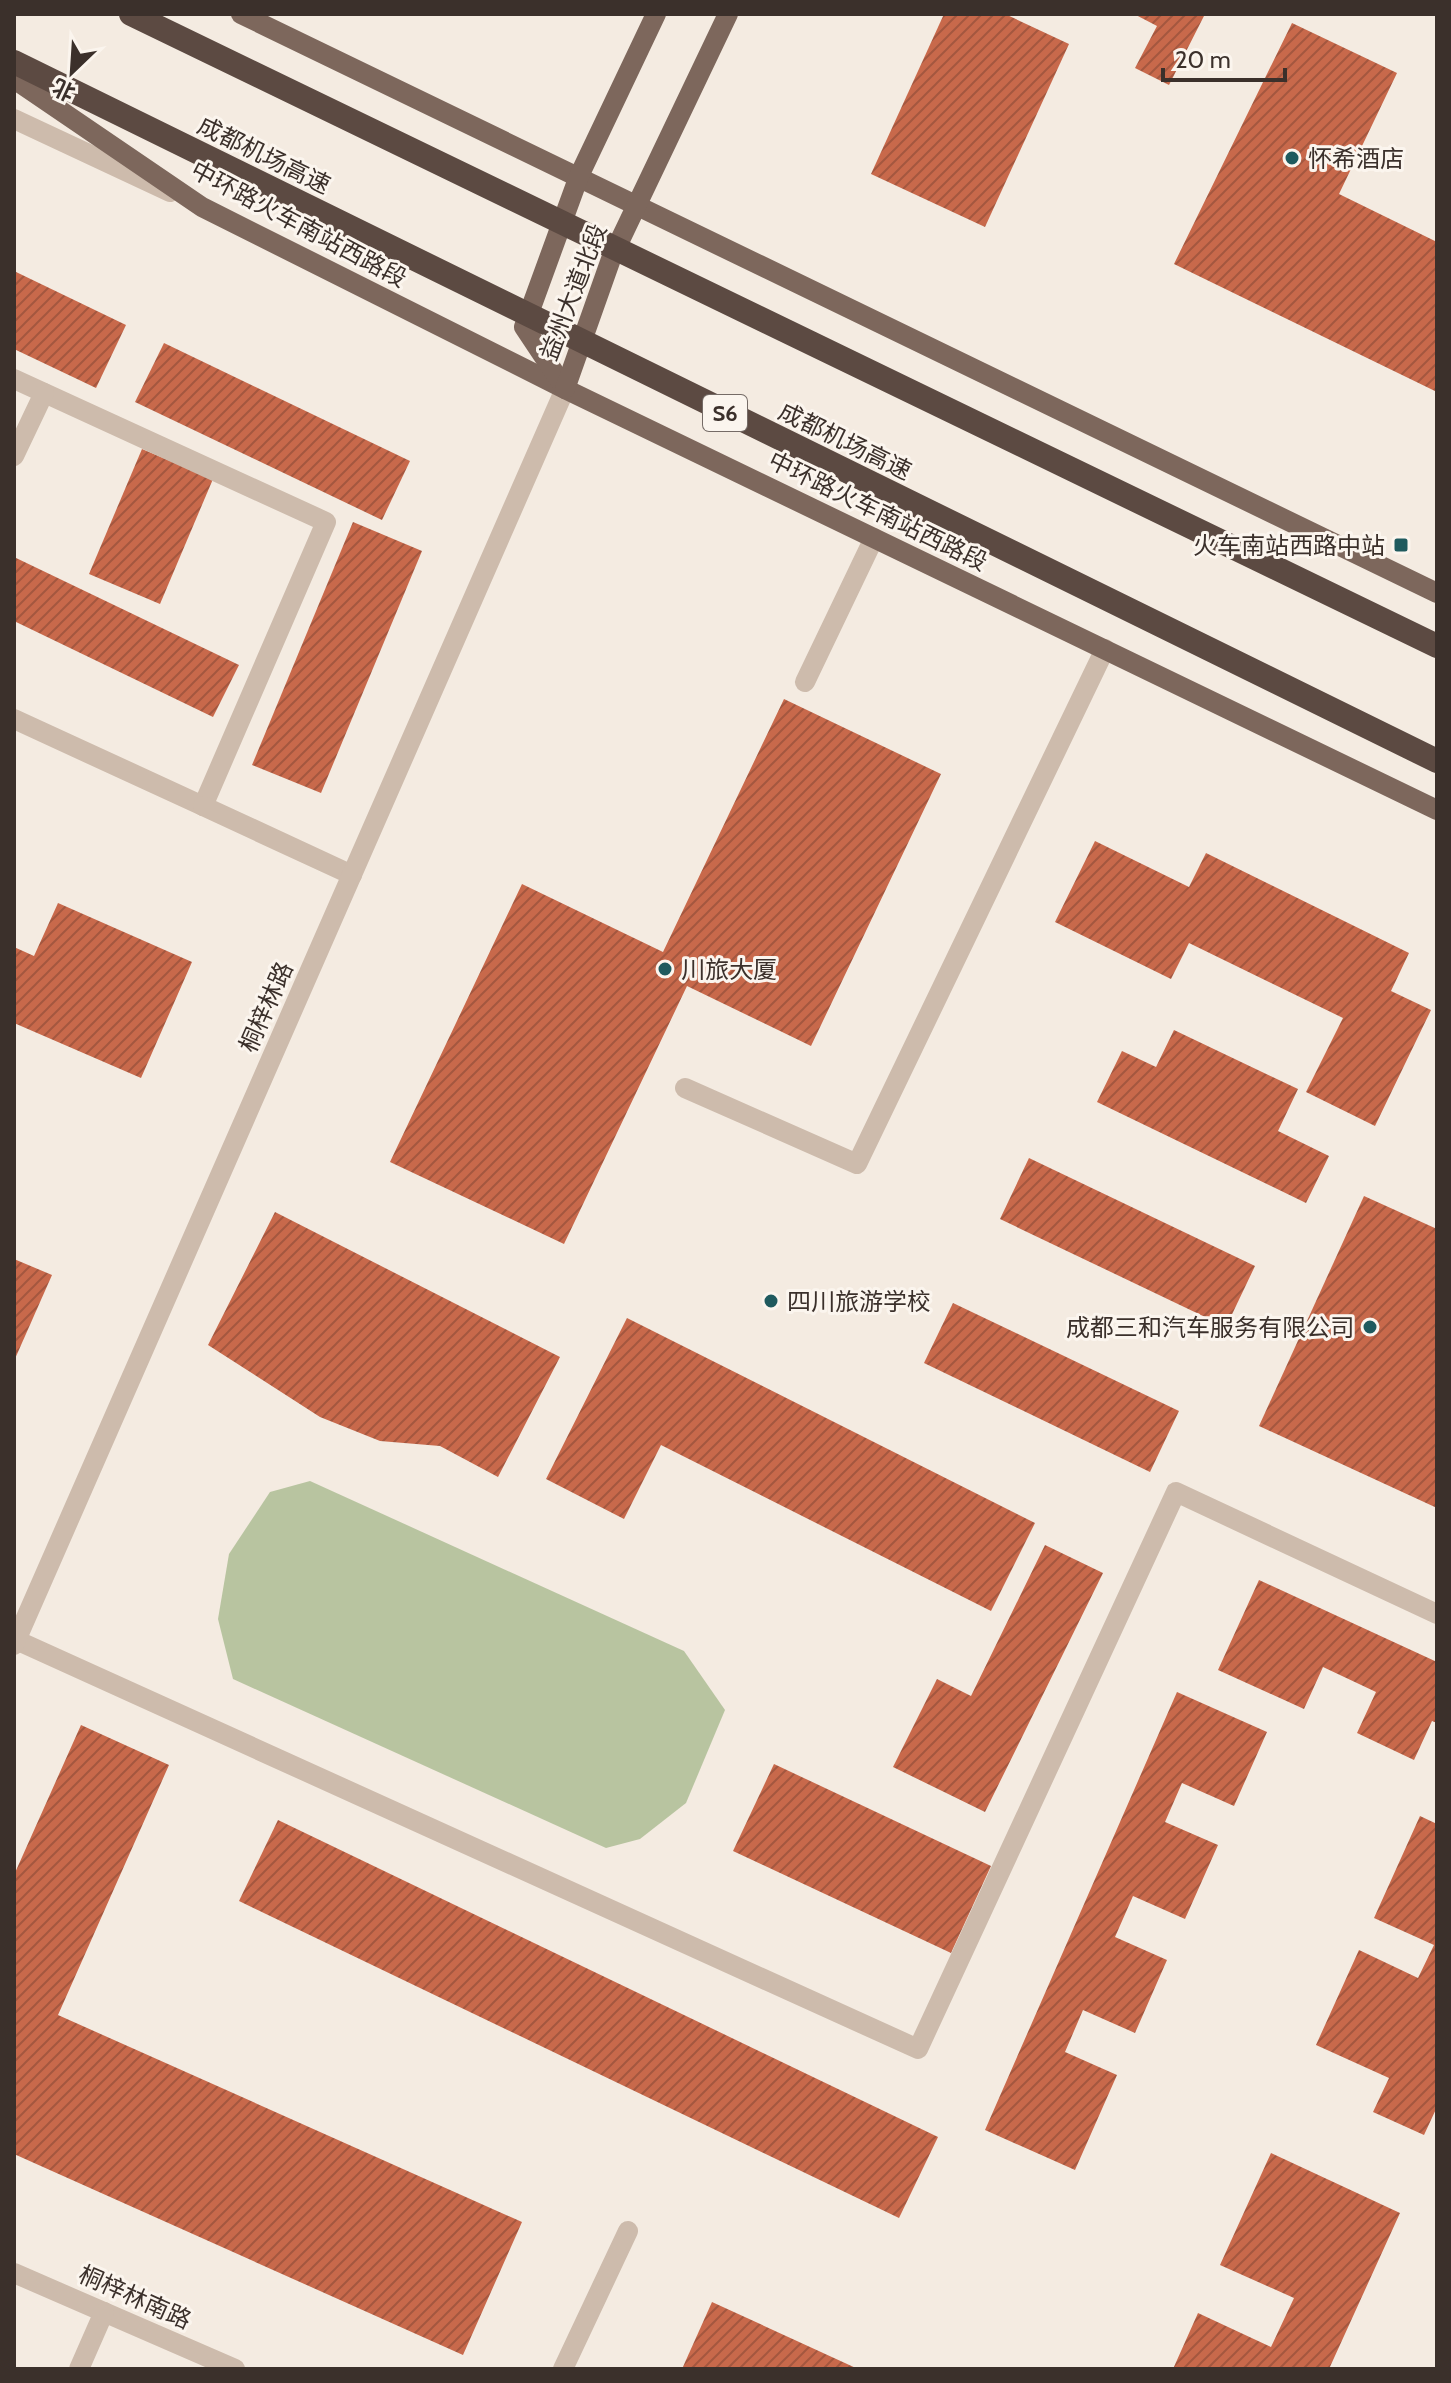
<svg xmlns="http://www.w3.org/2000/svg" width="1451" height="2383" font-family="Cabin,'Noto Sans SC',sans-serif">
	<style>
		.pitch { fill: #b8c4a0 }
		.building { fill: url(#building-hatch) }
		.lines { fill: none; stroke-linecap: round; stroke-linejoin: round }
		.service { stroke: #cdbbac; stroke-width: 20 }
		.minor { stroke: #cdbbac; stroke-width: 20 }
		.tertiary { stroke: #cdbbac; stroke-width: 20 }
		.primary { stroke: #7d675c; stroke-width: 20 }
		.motorway-bridge { stroke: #5c4a42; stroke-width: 24 }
		.poi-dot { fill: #1f5a5e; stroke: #fbf5ee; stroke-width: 3 }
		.labels { text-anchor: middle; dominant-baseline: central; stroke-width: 6; stroke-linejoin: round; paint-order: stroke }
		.shield { fill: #fbf5ee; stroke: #756b66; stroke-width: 2 }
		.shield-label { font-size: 22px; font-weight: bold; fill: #3b302b }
		.street-label { font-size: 24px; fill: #3b302b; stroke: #fbf5ee }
		.poi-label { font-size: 24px; fill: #3b302b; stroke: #fbf5ee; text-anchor: start }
	</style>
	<defs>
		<pattern id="building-hatch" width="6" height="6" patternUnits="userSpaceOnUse" patternTransform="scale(2)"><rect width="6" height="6" fill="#c8694b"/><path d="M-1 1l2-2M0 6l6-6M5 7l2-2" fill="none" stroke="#a4573f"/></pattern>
	</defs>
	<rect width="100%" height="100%" fill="#f4ebe1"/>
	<path class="pitch" d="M310,1481L684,1651L725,1710L686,1803L640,1839L606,1848L233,1679L218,1619L229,1554L270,1492Z"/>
	<g class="building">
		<path d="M944,14H1005L1069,44L985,227L871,174Z"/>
		<path d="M1134,14H1205L1169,85L1135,68L1157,26Z"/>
		<path d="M1292,23L1397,73L1339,194L1437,242V392L1174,264Z"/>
		<path d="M14,271L126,325L96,388L14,349Z"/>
		<path d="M164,343L410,461L382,520L135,402Z"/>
		<path d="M142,449L213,479L160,604L89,574Z"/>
		<path d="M353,522L422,551L321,793L252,765Z"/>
		<path d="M14,557L239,665L213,717L14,621Z"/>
		<path d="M784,699L941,774L811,1046L687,986L564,1244L390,1162L522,884L663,952Z"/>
		<path d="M1095,841L1189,887L1206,853L1409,953L1391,991L1431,1010L1375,1126L1306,1092L1343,1018L1189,943L1171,979L1055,922Z"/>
		<path d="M58,903L192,962L141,1078L14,1023V947L34,956Z"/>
		<path d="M1174,1030L1298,1089L1278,1131L1329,1156L1306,1203L1097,1102L1122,1051L1156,1067Z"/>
		<path d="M1029,1158L1255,1266L1226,1327L1000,1219Z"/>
		<path d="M1364,1196L1437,1229V1508L1259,1426Z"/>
		<path d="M275,1212L560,1357L498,1477L440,1446L380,1441L320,1417L208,1345Z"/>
		<path d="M14,1259L52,1275L14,1361Z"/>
		<path d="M953,1303L1179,1411L1150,1472L924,1363Z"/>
		<path d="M627,1318L1035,1523L991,1611L661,1445L624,1519L546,1479Z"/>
		<path d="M1045,1545L1103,1573L985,1812L893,1767L937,1679L971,1696Z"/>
		<path d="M1259,1580L1437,1662V1723L1432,1721L1414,1760L1357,1733L1376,1692L1323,1667L1304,1709L1218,1670Z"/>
		<path d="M1177,1692L1267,1732L1234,1806L1182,1783L1165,1822L1218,1845L1185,1919L1133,1896L1115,1937L1167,1960L1135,2033L1083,2010L1065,2052L1117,2075L1075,2170L985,2130Z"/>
		<path d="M81,1725L169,1765L58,2015L522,2222L463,2355L14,2154V1875Z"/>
		<path d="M774,1764L991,1866L951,1953L733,1851Z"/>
		<path d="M1420,1816L1437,1824V2107L1424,2135L1373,2112L1389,2078L1316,2045L1359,1950L1418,1978L1434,1945L1374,1918Z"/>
		<path d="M278,1820L938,2137L899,2218L239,1901Z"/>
		<path d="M1271,2153L1400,2213L1329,2369H1173L1198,2313L1271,2347L1294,2298L1220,2265Z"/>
		<path d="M712,2302L858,2369H682Z"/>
	</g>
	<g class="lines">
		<g class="service">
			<path d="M14,379L326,522L203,806L14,719"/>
			<path d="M14,456L44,393"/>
		</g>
		<g class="minor">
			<path d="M805,682L874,538"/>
			<path d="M203,806L352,875"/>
			<path d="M685,1088L857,1164L1105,649"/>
			<path d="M16,1640L918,2049L1176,1492L1437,1614"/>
			<path d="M14,1645L565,389"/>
			<path d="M14,2273L235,2369"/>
			<path d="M79,2369L104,2312"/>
			<path d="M563,2369L628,2231"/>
		</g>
		<path class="tertiary" d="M14,119L170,192"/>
		<g class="primary">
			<path d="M241,14L1437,593"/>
			<path d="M14,79L202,207L565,389L1437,810"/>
			<path d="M564,387L524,327L579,176L656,14"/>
			<path d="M565,389L611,259L728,14"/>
		</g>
		<g class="motorway-bridge">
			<path d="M131,14L1437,646"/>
			<path d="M14,62L1437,761"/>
		</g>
	</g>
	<g class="poi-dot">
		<circle cx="1292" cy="158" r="8"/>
		<rect x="1393" y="537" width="16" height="16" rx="4"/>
		<circle cx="665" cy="969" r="8"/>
		<circle cx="771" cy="1301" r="8"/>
		<circle cx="1370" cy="1327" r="8"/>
	</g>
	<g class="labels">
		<rect class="shield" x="703" y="395" width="44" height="36" rx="6"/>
		<g class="shield-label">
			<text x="725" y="413">S6</text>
		</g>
		<g class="street-label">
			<text transform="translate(264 155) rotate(26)">成都机场高速</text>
			<text transform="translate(299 224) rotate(28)">中环路火车南站西路段</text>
			<text transform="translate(573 292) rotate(-69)">益州大道北段</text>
			<text transform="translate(845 441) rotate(26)">成都机场高速</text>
			<text transform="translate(878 511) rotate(26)">中环路火车南站西路段</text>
			<text transform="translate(266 1007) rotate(-66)">桐梓林路</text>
			<text transform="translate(135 2297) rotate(24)">桐梓林南路</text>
		</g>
		<g class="poi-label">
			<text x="1308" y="158">怀希酒店</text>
			<text x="1385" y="545" text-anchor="end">火车南站西路中站</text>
			<text x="681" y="969">川旅大厦</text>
			<text x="787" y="1301">四川旅游学校</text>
			<text x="1354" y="1327" text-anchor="end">成都三和汽车服务有限公司</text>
		</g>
	</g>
	<rect width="1451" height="2383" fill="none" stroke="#3b302b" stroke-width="32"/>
	<g transform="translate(72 72) rotate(205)" stroke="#fbf5ee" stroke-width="6" paint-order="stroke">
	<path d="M0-6L14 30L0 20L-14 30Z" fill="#3b302b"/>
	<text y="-12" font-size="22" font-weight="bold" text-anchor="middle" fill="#3b302b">北</text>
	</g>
	<path d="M1163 68v12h122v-12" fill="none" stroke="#3b302b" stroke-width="4"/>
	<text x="1175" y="68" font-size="24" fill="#3b302b" stroke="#fbf5ee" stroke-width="6" paint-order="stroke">20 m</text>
</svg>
